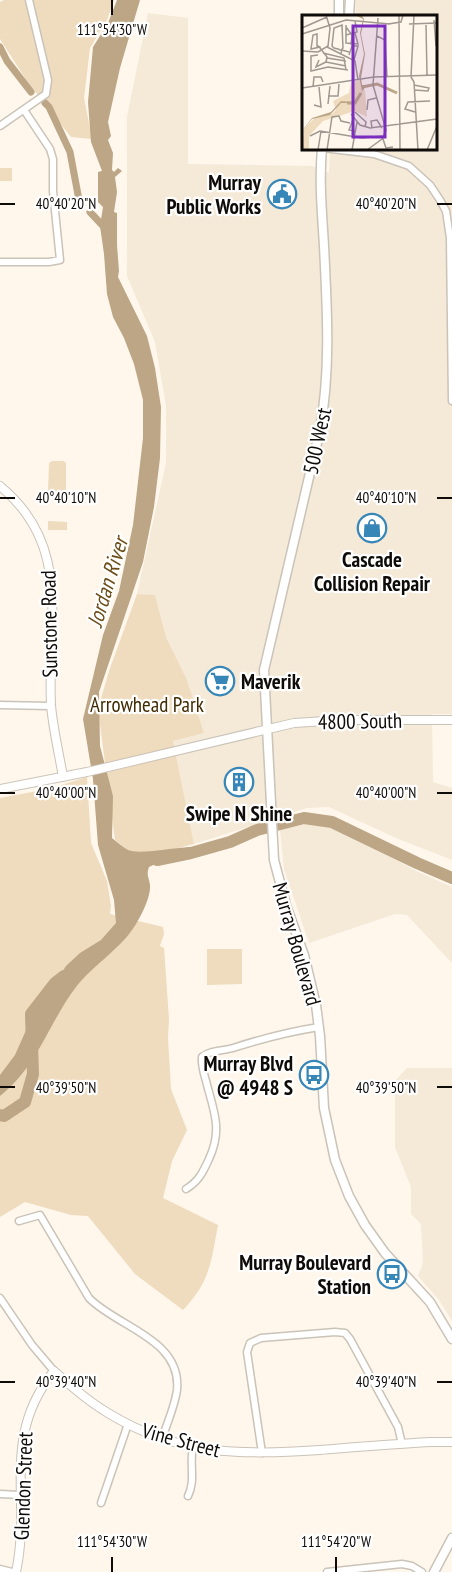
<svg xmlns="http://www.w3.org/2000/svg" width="452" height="1572" font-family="'PT Sans Narrow',sans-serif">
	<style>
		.built { fill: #f5e9d8 }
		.green { fill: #efdbbd }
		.water { fill: #bca686 }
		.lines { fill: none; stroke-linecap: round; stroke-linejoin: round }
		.canal { stroke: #bca686; stroke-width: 7 }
		.river { stroke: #bca686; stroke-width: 12 }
		.minor-casing { stroke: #cac3b8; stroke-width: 9 }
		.tertiary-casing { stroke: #cac3b8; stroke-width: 10 }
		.secondary-casing { stroke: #cac3b8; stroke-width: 11 }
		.minor { stroke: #fff; stroke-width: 6 }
		.tertiary { stroke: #fff; stroke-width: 8 }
		.secondary { stroke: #fff; stroke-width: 8 }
		.ticks { fill: none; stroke: #0e0b08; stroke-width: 2 }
		.labels { text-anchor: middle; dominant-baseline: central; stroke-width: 4.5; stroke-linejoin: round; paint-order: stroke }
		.poi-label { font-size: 21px; font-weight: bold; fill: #0e0b08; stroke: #fff; text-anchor: end }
		.street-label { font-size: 21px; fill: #0e0b08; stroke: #fff }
		.park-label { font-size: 21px; fill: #402a00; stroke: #fff }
		.water-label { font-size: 22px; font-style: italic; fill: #6b4c16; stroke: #fff }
		.inset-river { fill: none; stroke: #bca686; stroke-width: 3 }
		.inset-road { fill: none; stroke: #9f9991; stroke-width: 1.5 }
		.view { fill: #7b2cbf; fill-opacity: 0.15; stroke: #7b2cbf; stroke-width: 3 }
		.inset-edge { fill: none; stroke: #0e0b08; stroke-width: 3 }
		.ticks-label { font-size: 15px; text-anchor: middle; fill: #0e0b08; stroke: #fff; stroke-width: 4.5; stroke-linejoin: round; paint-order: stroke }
	</style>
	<rect width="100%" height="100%" fill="#fff7ec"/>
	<g class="built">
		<path d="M356,0H452V714H432L433,782L452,788V860L396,838L329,807L307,808L194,844L173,741L204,733L187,680L166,637L155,595L137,594L166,463V406L155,342L127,276V117L148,13L188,18V164L312,166L329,173L330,149L436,148V16H355Z"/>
		<path d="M315,822L357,838L416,871L452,887V963L407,915L395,914L309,943L284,869L280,830Z"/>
		<path d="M407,1068H452V1321L439,1300L418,1276L423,1263L421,1224L411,1214V1187L395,1147V1081Z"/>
	</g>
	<g class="green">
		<path d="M4,0H114L107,20L90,48L84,98L92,139L71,137L27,81L0,39V2Z"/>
		<rect x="0" y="168" width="12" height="13"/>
		<path d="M52,461H64L66,463V492L51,494L48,492L49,463Z"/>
		<path d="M48,521L67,522V530H48Z"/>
		<path d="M137,594L155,595L166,637L187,680L204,733L173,741L194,844L150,855L131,853L115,840L98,709L109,671Z"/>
		<path d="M87,777L91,843L107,881L111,906L110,914L163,927L164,934L160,946L164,948L169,1019L168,1038L171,1089L187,1130L172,1161L163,1198L218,1225C211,1262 210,1282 183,1310L135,1274L88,1216L71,1215L25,1202L0,1217V798L48,789Z"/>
		<path d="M207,949H242V984L207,985Z"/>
	</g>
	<path class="water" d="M117,0H140L120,68L108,122L111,136L108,140L113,153L112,170L114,172L118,168L122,171L115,177L117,192L114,212L117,213V245L119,271L118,277L147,336L155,368L161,407L160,458L154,507L143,562L99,692L100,746L113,796L112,838C117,842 123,847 128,850C140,855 176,847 192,847L149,867C146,875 149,877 150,885C151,896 142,914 136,924C121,949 94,964 76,987C48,1024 38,1066 0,1096V1075L15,1055L27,1028L66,966L80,953L101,940L116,923L114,900L98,845L93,779L83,719L103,635L119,591L133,525L143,438V400L134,364L124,338L113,317L107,294L104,254L100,226L103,207L98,202V172L102,171L91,142L88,102L93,47L108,23Z"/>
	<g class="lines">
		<g class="canal">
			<path d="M0,47L7,61L31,92"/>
			<path d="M45,103L49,107L70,152L79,200"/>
			<path d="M90,212L104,227"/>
		</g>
		<g class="river">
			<path d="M157,860L191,853L230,842L257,830L304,818L332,822L417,863L452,878"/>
			<path d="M0,1115L4,1116L25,1102L33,1074L31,1014L55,983L64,976"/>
		</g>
		<g class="minor-casing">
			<g id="minor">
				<path d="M0,126L46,94L48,80L29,0"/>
				<path d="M323,148L374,154L409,166L430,185L440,200L446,211L450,238L452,401"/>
				<path d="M0,262H49L60,260L53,191V159L50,149L24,110"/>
				<path d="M0,705L51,706"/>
				<path d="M186,1189C199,1181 203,1172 209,1159C222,1131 215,1114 207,1085C205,1076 201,1067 202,1057C210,1050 223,1051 233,1048C264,1038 287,1032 319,1027"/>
				<path d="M19,1221L40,1215L89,1298C117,1327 182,1339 177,1390C175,1406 167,1423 162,1439"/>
				<path d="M0,1298L32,1345L54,1371"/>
				<path d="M262,1453L247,1352L250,1343L261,1338L335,1332L345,1333L350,1339L398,1427L402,1444"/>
				<path d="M0,1494L20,1495"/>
				<path d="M188,1496C196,1480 189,1464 193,1447"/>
				<path d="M101,1503L128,1424"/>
				<path d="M0,1569L12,1572"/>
				<path d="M327,1572L402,1564L412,1566L422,1572"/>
			</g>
		</g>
		<g class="tertiary-casing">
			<g id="tertiary">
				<path d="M0,486C73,546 47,623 51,705C53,729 59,753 63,777"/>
				<path d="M0,789L87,772L294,723L342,720H452"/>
				<path d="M16,1572C32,1497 0,1438 54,1371C71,1386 88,1401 108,1413C178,1456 241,1455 320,1450C357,1447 393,1444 430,1442H452"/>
			</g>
		</g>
		<g class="secondary-casing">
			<g id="secondary">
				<path d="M339,0V16"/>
				<path d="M349,16L350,0"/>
				<path d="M322,148C319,181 322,213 324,246C327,308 331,368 320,430L264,670L274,860L286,905L304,955L316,1005L320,1036L324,1108L335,1160L349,1196L365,1225L385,1253L430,1302L452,1339"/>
				<path d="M434,1572L452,1538"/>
			</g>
		</g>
		<use href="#minor" class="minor"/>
		<use href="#tertiary" class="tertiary"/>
		<use href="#secondary" class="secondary"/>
	</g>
	<path class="ticks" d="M112,0V15M0,204H15M437,204H452M0,498H15M437,498H452M0,793H15M437,793H452M0,1087H15M437,1087H452M0,1382H15M437,1382H452M112,1557V1572M336,1557V1572"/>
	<defs>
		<g id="civic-ring" transform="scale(1.5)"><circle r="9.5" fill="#fff" stroke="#3786b8" stroke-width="1.5"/><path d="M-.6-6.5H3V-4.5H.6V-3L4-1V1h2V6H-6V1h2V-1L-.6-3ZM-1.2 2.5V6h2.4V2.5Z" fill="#3786b8"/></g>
		<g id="shop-ring" transform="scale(1.5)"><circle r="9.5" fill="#fff" stroke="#3786b8" stroke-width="1.5"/><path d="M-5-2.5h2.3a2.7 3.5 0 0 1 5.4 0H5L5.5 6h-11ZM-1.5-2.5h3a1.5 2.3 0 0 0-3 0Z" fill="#3786b8"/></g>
		<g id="supermarket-ring" transform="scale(1.5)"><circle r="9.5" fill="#fff" stroke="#3786b8" stroke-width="1.5"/><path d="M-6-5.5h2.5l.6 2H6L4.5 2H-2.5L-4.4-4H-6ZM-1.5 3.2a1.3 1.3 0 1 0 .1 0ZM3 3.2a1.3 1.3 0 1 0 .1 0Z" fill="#3786b8"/></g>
		<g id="building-ring" transform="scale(1.5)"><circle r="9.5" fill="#fff" stroke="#3786b8" stroke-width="1.5"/><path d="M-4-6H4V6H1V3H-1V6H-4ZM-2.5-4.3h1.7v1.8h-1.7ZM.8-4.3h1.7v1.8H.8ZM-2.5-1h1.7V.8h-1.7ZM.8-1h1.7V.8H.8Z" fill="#3786b8"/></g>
		<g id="bus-ring" transform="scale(1.5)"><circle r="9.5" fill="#fff" stroke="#3786b8" stroke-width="1.5"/><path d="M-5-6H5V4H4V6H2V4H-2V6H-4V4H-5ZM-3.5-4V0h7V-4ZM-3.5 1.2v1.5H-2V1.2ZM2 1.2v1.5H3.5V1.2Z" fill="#3786b8"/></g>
	</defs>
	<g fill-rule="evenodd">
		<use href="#civic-ring" x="282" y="194"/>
		<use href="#shop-ring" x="372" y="528"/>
		<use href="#supermarket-ring" x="220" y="681"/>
		<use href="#building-ring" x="239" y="782"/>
		<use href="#bus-ring" x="314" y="1075"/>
		<use href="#bus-ring" x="392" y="1274"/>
	</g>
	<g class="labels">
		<g class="poi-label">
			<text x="261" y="182">Murray<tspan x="261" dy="24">Public Works</tspan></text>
			<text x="372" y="559" text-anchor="middle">Cascade<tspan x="372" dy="24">Collision Repair</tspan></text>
			<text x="241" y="681" text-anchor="start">Maverik</text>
			<text x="239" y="813" text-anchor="middle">Swipe N Shine</text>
			<text x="293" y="1063">Murray Blvd<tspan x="293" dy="24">@ 4948 S</tspan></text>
			<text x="371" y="1262">Murray Boulevard<tspan x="371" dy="24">Station</tspan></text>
		</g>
		<g class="street-label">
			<text transform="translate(317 441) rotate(-78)">500 West</text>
			<text transform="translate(49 624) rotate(-91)">Sunstone Road</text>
			<text transform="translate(360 721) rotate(-1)">4800 South</text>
			<text transform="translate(297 944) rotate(74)">Murray Boulevard</text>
			<text transform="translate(181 1440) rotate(15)">Vine Street</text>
			<text transform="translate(23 1486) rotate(-88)">Glendon Street</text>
		</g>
		<g class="park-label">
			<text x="147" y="704">Arrowhead Park</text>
		</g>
		<g class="water-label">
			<text transform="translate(107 582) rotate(-73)">Jordan River</text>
		</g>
	</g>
	<g transform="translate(302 15)">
		<rect width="135" height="135" fill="#fff7ec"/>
		<path d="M58,65L63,76L65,102L53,96L21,106L7,121V135H0L2,113L13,103L30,99L34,95L31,86L47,78L49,68Z" fill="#efdbbd"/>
		<path d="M53,0L60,1L62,4L59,19L63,39L59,63L60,70H65L51,88H39L28,100L10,104L0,116L10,103L29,97L39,86L51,87L60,76L57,61L62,39L58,18L61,4Z" fill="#bca686"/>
		<path class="inset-river" d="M60,72L75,69L95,78M45,88H53L59,78"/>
		<path class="inset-road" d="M97,0L98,135M112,0L109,62L112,67L116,135M132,5L134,31M86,9L99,7L101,0M107,9L135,8M44,10V28L56,29L53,18M124,10L125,60M44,12L50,20L49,30M0,13L25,2M0,19L44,5L88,9M44,20L55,17L53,6M75,21L83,25L85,61M18,32L9,34L11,20L15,19V31H16L18,32V33L25,42L24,47M25,32L53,46L56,65M0,36L16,37L26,31L28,13L24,0M21,38L42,43L44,55M39,38L40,35V34L41,33L40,10L32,13L30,31L32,33L36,34L38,35H40L47,37M16,40L9,41V56L26,52L46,55M47,40L50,31H56L52,45M0,41V65M25,43L44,46M17,45L14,52L24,47M24,47L44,51M112,70L127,73L126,76L112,75M11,72L12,62H19L21,67M0,73L72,62L135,60M26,81H36L37,69M26,89L28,71M12,90L19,92L17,72M65,95L66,85L74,83M53,97L64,107L63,112M113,97L103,94L106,87L128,86M49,99L58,110L68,113L135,104M52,102L47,115L53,116M70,113L69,106L75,105L80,113M8,121L18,116L60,123L80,121L84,133L91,132M16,135L19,116M25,135L30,102L37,101L39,106L48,108M50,135L55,107M65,135L80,124L84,115L71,70L76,3M125,135L135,111"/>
		<path class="view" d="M51,11H83V122H51Z"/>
		<rect width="135" height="135" class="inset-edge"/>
	</g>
	<g class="ticks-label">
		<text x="112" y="35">111°54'30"W</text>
		<text x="66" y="209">40°40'20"N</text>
		<text x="386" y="209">40°40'20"N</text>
		<text x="66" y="503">40°40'10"N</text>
		<text x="386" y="503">40°40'10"N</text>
		<text x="66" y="798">40°40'00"N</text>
		<text x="386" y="798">40°40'00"N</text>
		<text x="66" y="1093">40°39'50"N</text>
		<text x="386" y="1093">40°39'50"N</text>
		<text x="66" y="1387">40°39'40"N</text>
		<text x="386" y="1387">40°39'40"N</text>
		<text x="112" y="1547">111°54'30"W</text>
		<text x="336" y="1547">111°54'20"W</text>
	</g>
</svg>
